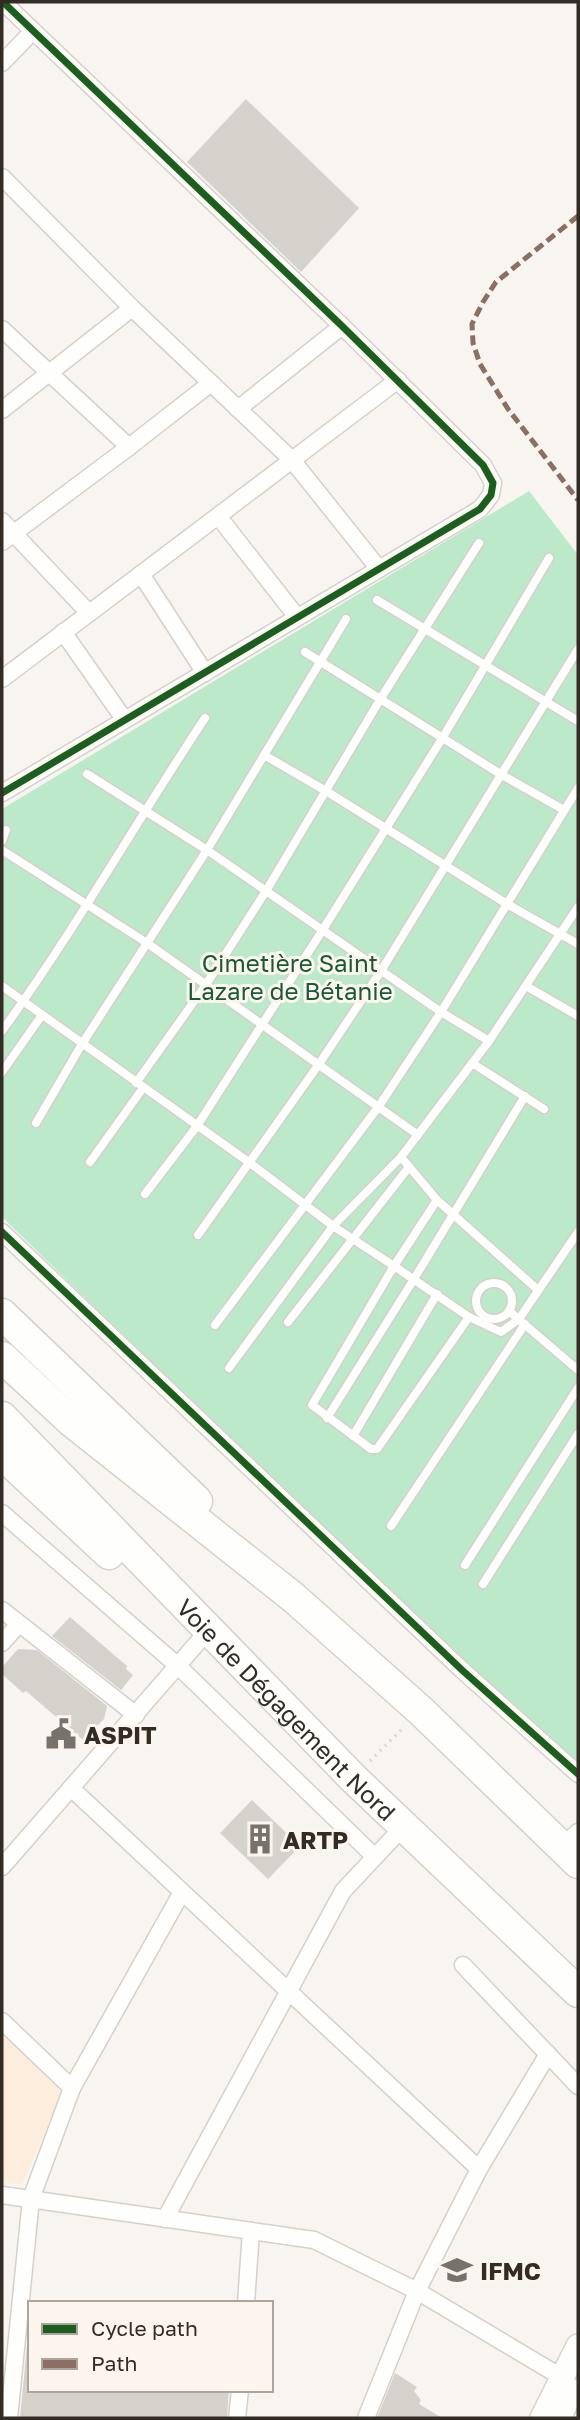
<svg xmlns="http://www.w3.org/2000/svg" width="580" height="2420" font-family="'Golos Text',sans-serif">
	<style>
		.built { fill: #fceddd }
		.green { fill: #bce9ca }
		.building { fill: #d5d1cb }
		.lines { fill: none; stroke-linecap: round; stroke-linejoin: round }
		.lane-casing { stroke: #d5d0ca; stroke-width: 11 }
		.street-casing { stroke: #d5d0ca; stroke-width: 19 }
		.secondary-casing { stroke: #d5d0ca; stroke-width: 26 }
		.highway-casing { stroke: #d5d0ca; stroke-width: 33 }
		.path { stroke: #dad9d7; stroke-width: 3.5; stroke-dasharray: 2 5; stroke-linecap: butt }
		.lane { stroke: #fefefd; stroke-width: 8 }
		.street { stroke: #fefefd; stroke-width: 16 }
		.secondary { stroke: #fefefd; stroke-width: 23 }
		.highway { stroke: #fefefd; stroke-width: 30 }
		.quiet { stroke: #8d6e63; stroke-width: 5; stroke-dasharray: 10 5; stroke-linecap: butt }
		.cycleway-casing { stroke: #fcf5ed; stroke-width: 11 }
		.cycleway { stroke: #1b5e20; stroke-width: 7 }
		.labels { text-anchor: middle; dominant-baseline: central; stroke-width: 6; stroke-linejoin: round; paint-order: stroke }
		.park-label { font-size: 24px; fill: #1a5937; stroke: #fcf5ed }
		.street-label { font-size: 24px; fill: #332c25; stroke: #fcf5ed }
		.poi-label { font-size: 24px; font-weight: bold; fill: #332c25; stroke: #fcf5ed; text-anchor: start }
	</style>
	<rect width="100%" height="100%" fill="#f8f5f0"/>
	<path class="built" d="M2,2031L64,2089L22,2184L2,2183Z"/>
	<path class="green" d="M529,491L578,555V1764L466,1668L2,1217V809Z"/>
	<g class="building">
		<path d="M246,99L359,208L301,272L187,162Z"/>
		<path d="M70,1617L127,1666L126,1669L133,1675L121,1690L52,1636Z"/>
		<path d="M18,1649L37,1650L107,1706L104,1719L83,1740L26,1691L23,1693L2,1674V1667Z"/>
		<path d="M252,1800L300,1846L268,1879L220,1833Z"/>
		<path d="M27,2345H30V2390H229L227,2418H20Z"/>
		<path d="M395,2373L417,2387L414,2391L421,2400L419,2404L442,2418H377Z"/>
	</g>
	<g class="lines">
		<g class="lane-casing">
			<g id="lane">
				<path d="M377,600L578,721"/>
				<path d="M305,652L502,775L564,810"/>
				<path d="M264,755L326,791L507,904L578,944"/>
				<path d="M87,774L207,850L441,1012L489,1041"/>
				<path d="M2,841L6,830"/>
				<path d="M2,850L147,943L418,1135"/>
				<path d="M2,986L250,1163L333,1226L394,1266L437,1200"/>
				<path d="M526,986L578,1016"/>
				<path d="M2,1031C75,930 136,822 205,718"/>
				<path d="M472,1063L544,1109"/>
				<path d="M2,1072L42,1015"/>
				<path d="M136,1083L205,986L266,891L381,698L479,543"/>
				<path d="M36,1123L82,1044L207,850L346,619"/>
				<path d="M401,1157L437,1200L538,1290"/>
				<path d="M90,1162L143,1088"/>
				<path d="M145,1194L197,1126L322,931L443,737L549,558"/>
				<path d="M198,1235L319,1064L381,971L578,649"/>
				<path d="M394,1266L469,1317L377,1449H371L312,1405Z"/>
				<circle cx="494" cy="1301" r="18"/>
				<path d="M509,1311L578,1370"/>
				<path d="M469,1317L501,1332L519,1319L578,1232"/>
				<path d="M288,1322L409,1167"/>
				<path d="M215,1325L379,1106L441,1012L578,788"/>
				<path d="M229,1368L333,1226L401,1157L489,1041L578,907"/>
				<path d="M327,1418L414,1279L525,1096"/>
				<path d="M353,1436L437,1294"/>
				<path d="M391,1526L525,1324"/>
				<path d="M465,1565L578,1388"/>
				<path d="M483,1584L578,1434"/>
			</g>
		</g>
		<g class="street-casing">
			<g id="street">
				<path d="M2,63L33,31"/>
				<path d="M2,177L132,308L292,460L379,569"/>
				<path d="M2,329L129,447"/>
				<path d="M238,409L342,326"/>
				<path d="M2,410L132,308"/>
				<path d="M218,516L297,617"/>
				<path d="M2,521L89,613"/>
				<path d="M2,542L129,447L211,383"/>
				<path d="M141,574L205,673"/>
				<path d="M63,632L124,719"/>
				<path d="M2,679L398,380"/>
				<path d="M2,793L480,509L491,495L493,483L483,465L342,326L3,2"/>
				<path d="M2,1232L462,1670L578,1774"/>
				<path d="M2,1513L178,1666L375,1857"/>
				<path d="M2,1610L136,1715"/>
				<path d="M2,1643L19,1624"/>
				<path d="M71,1788L479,2169"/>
				<path d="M561,1847L578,1832"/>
				<path d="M2,1867L199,1641"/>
				<path d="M463,1965L578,2086"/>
				<path d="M2,2021L72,2088"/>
				<path d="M2,2195L314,2240L417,2291L563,2378"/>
				<path d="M165,2219L343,1891L404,1826"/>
				<path d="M246,2303L251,2231"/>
				<path d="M9,2418L31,2199L72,2088L182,1892"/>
				<path d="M237,2418L240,2390"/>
				<path d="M366,2418L417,2291L479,2169L548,2054"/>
				<path d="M563,2418L578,2387"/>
			</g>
		</g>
		<g class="secondary-casing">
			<path id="secondary" d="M542,2418L578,2346"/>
		</g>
		<g class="highway-casing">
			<g id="highway">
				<path d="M2,1314L197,1501"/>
				<path d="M2,1357L71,1421L294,1598L421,1711L578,1863"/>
				<path id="s1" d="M2,1417L353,1778L578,1992"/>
				<path d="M2,1454L109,1554"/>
			</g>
		</g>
		<path class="path" d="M370,1761L404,1727"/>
		<use href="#lane" class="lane"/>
		<use href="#street" class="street"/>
		<use href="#secondary" class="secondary"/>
		<use href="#highway" class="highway"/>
		<path class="quiet" d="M578,216L496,282L483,302L472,324L473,343L480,364L508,409L578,500"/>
		<g class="cycleway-casing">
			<g id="cycleway">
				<path d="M2,793L480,509L491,495L493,483L483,465L342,326L3,2"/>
				<path d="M2,1232L462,1670L578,1774"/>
			</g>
		</g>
		<use href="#cycleway" class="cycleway"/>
	</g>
	<defs>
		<g id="civic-bare" transform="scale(2.415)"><path d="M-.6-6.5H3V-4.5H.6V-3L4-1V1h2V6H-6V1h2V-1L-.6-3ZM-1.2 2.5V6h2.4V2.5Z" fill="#78726c" stroke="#fcf5ed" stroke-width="2.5" paint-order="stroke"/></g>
		<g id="building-bare" transform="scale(2.415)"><path d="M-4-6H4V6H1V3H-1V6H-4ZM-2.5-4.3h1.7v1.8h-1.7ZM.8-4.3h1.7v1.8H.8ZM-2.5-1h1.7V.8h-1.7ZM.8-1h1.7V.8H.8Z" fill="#78726c" stroke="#fcf5ed" stroke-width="2.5" paint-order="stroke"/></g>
		<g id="university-bare" transform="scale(2.415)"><path d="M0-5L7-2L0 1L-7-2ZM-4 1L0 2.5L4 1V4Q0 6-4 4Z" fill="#78726c" stroke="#fcf5ed" stroke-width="2.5" paint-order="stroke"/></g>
	</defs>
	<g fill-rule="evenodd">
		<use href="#civic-bare" x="61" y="1734"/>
		<use href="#building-bare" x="260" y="1839"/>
		<use href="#university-bare" x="457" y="2270"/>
	</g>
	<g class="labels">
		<g class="park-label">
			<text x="290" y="962">Cimetière Saint<tspan x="290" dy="28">Lazare de Bétanie</tspan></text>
		</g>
		<g class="street-label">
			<text stroke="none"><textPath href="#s1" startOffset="408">Voie de Dégagement Nord</textPath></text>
		</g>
		<g class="poi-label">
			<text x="84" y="1734">ASPIT</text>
			<text x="283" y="1839">ARTP</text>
			<text x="480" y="2270">IFMC</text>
		</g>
	</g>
	<rect width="580" height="2420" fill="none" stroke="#332c25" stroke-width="7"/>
	<rect x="28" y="2301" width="245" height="91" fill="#fcf5ed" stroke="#aca59d" stroke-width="2"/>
	<rect x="42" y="2324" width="35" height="10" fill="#1b5e20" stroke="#aca59d" stroke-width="2"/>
	<text x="91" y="2336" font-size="21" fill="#332c25">Cycle path</text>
	<rect x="42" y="2359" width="35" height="10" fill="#8d6e63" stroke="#aca59d" stroke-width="2"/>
	<text x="91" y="2371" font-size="21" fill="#332c25">Path</text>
</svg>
